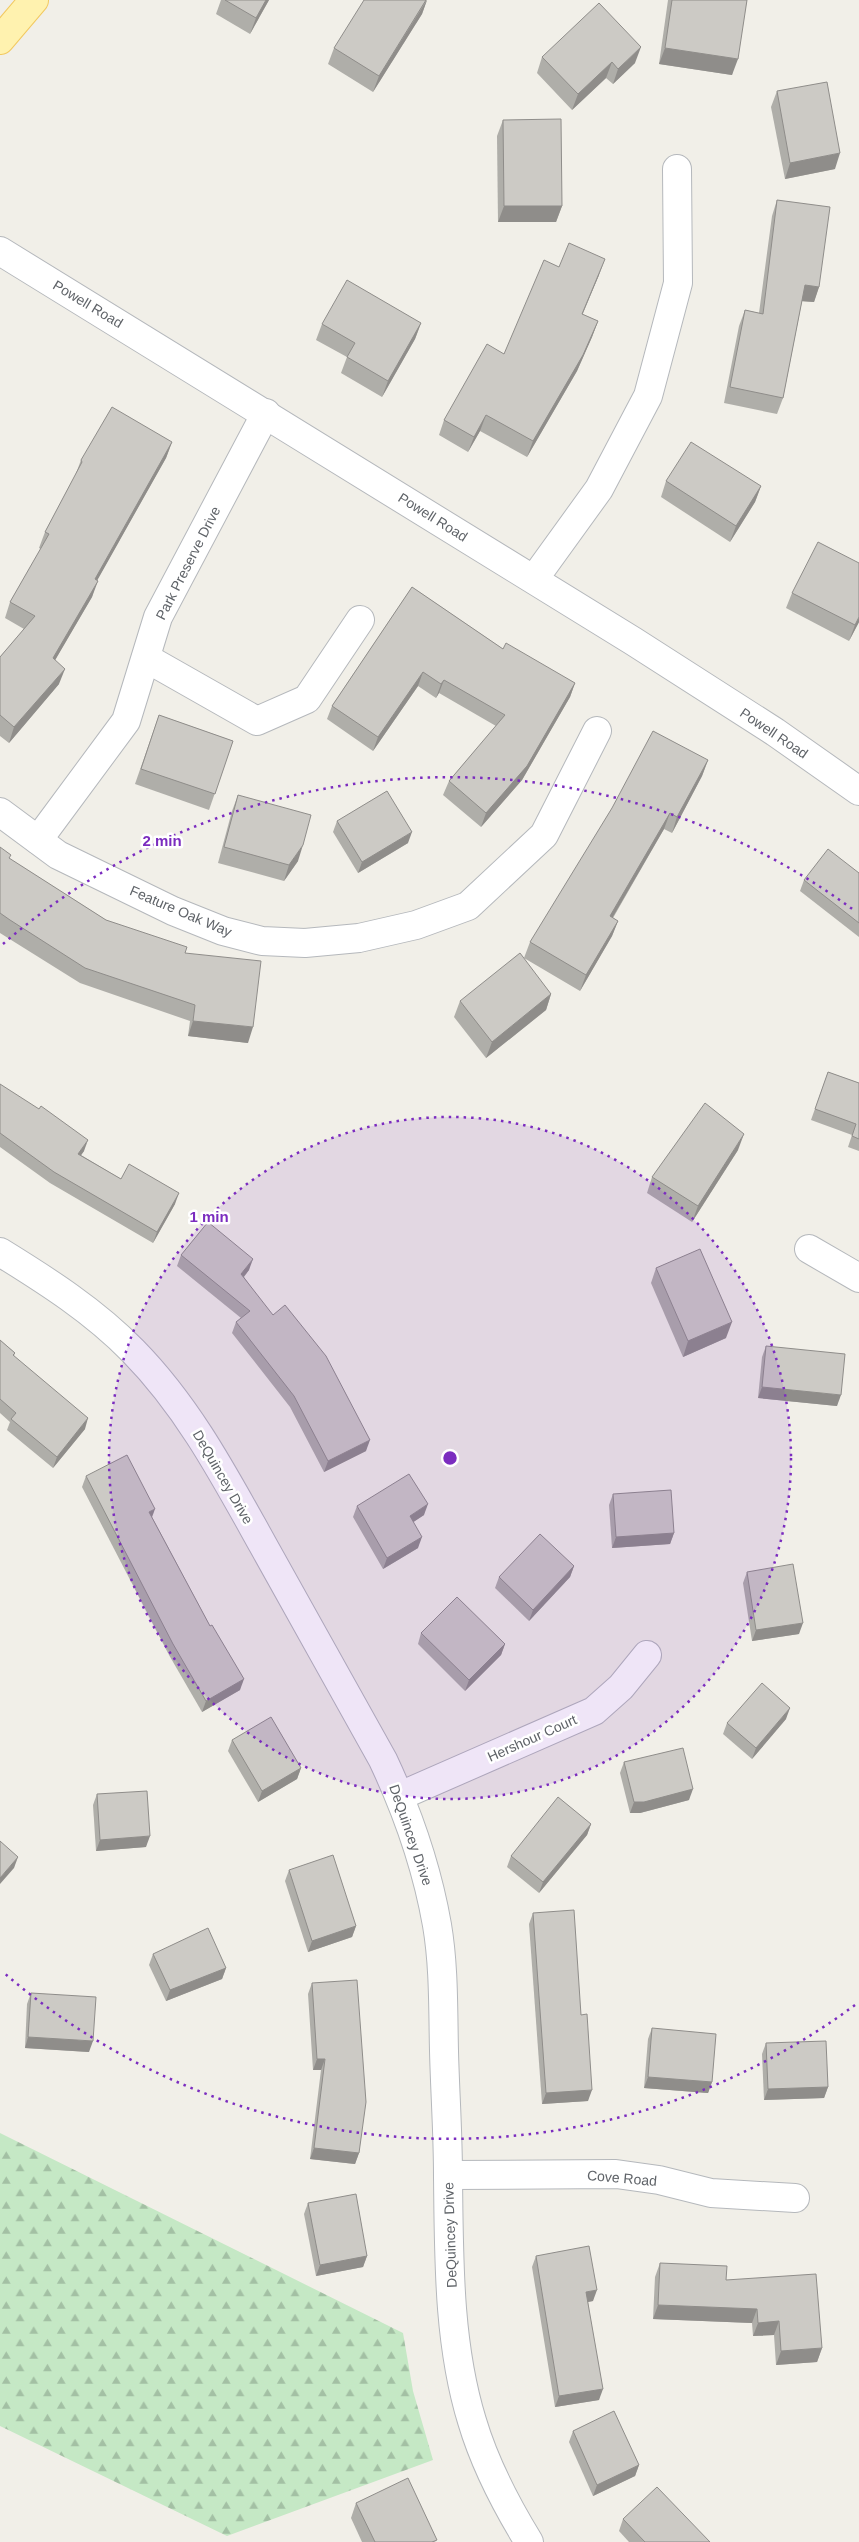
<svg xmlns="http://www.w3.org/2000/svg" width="859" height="2542" font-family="Arial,sans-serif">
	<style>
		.forest { fill: url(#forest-firs) }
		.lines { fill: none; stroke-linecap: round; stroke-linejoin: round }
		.minor-casing { stroke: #b5b8bc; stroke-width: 30 }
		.major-casing { stroke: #f2c960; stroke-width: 30 }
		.minor { stroke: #fff; stroke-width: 28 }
		.major { stroke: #fff2af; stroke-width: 28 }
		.wall { fill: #afaea9 }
		.shaded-wall { fill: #8f8d8a }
		.building { fill: #cccac5; stroke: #8f8d8a }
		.ring { fill: none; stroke: #7b2cbf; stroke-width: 2.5; stroke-dasharray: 2.5 5 }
		.labels { text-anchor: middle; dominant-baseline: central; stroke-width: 5; stroke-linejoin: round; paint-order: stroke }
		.street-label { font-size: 14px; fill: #5f6368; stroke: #fff }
		.centre { fill: #7b2cbf; stroke: #fff; stroke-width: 2.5 }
		.ring-label { font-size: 15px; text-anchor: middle; font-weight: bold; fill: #7b2cbf; stroke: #fff; stroke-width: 5; stroke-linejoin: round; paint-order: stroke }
	</style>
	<defs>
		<pattern id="forest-firs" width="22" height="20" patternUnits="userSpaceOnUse" patternTransform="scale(1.25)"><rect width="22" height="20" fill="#c5e8c5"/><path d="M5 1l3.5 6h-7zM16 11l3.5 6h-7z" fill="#a3c0a4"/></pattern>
	</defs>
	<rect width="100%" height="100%" fill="#f1efe8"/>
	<path class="forest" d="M0,2133L403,2333L413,2391L433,2460L227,2536L0,2426Z"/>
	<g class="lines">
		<g class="minor-casing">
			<g id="minor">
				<path d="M0,251L633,641L775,732L859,791"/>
				<path d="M534,579L599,489L648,396L678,283L677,169"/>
				<path d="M146,658L257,721L307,699L360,620"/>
				<path d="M0,812L58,855L173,911L223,931L262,941L305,943L359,938L416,925L468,906L544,835L597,731"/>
				<path d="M38,840L126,721L158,617L266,413"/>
				<path d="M809,1249L859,1278"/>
				<path d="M0,1252C47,1281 94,1311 133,1351C189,1408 225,1477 263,1545C303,1617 343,1688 383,1760C408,1813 427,1868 437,1925C444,1966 443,2009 444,2051C445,2092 448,2134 448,2176C449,2258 448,2343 472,2421C485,2465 505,2503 529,2542"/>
				<path d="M400,1796L594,1711L621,1687L647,1655"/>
				<path d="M448,2175L616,2174L659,2180L711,2193L795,2198"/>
			</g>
		</g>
		<g class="major-casing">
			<path id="major" d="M0,40L34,0"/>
		</g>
		<use href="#minor" class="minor"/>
		<use href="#major" class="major"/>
	</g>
	<g class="wall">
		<path d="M221,0H269L250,34L216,14Z"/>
		<path d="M427,0L422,14L373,92L328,64L334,48Z"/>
		<path d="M668,0H747L732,75L659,64Z"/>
		<path d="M542,57L635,63L613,84L606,78L572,110L537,73Z"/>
		<path d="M777,91L835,169L785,179L771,107Z"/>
		<path d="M503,120L562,206L556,222H498L497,136Z"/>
		<path d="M777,200L819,287L814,302L802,301L783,398L777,414L724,403L739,326L745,310L759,313L772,216Z"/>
		<path d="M559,267L599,275L582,314L598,321L592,337L577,371L527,457L480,431L468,452L439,435L444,420L504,354Z"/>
		<path d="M421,323L415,339L382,397L341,373L347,357L316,340L322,324Z"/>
		<path d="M172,442L166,458L97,580L92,597L55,660L59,684L9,743L0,736V657L24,629L5,618L10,602L41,549L39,548L45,532L75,476L81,460Z"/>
		<path d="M666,481L761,486L755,502L730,542L661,497Z"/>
		<path d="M859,563V622L849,641L786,608L792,593Z"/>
		<path d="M412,587L503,649L575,683L570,697L522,780L481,827L443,795L449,781L496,726L439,693L436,698L418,686L373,751L327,719L332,706Z"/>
		<path d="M159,715L233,741L209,810L135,784Z"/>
		<path d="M708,760L702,776L672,833L664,829L613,918L618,921L612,936L580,991L524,958L530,942Z"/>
		<path d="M238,795L298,861L284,881L218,863L232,811Z"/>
		<path d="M337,821L408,843L358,873L333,832Z"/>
		<path d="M0,847L10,859L106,920L185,953L248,1043L188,1036L190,1021L80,983L0,933Z"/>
		<path d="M859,873V937L800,891L804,880Z"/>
		<path d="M551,994L546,1010L486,1058L454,1017L460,1001Z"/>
		<path d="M828,1072L859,1083V1151L848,1147L852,1135L811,1120Z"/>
		<path d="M0,1084L84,1151L81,1155L121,1179L175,1204L153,1243L50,1183L0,1147Z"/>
		<path d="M738,1150L692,1222L647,1193L652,1177Z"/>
		<path d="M181,1255L249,1270L244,1277L366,1451L324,1472L290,1407L232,1333L236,1322L241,1318L177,1266Z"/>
		<path d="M656,1268L726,1338L683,1357L651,1283Z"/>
		<path d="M0,1340L15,1353L14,1356L85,1429L53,1468L7,1430L10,1422L0,1413Z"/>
		<path d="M766,1346L837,1406L758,1398L762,1357Z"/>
		<path d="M86,1476L152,1517L210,1626L240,1690L202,1712L169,1655L82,1487Z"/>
		<path d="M613,1494L674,1533L670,1544L612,1548L609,1505Z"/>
		<path d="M357,1506L424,1515L413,1522L418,1548L383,1569L353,1517Z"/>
		<path d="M574,1566L570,1577L529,1621L495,1588L499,1577Z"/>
		<path d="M747,1572L799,1634L752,1641L743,1583Z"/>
		<path d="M421,1633L505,1644L501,1655L465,1691L418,1644Z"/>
		<path d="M786,1719L752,1759L723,1734L727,1723Z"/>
		<path d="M232,1740L301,1768L297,1779L258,1802L228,1751Z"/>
		<path d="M624,1762L689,1800L640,1813H630L620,1773Z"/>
		<path d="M97,1794L146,1847L96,1851L93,1805Z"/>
		<path d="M591,1824L587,1835L539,1893L507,1867L511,1856Z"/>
		<path d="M289,1870L356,1926L352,1937L308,1952L285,1881Z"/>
		<path d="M533,1913L588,2101L542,2104L529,1924Z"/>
		<path d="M153,1954L226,1968L222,1979L166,2001L149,1965Z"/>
		<path d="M312,1983L359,2153L355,2164L310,2159L321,2070H313L308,1994Z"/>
		<path d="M31,1993L89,2052L25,2048L27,2004Z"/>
		<path d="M652,2028L712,2082L708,2093L644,2088L648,2039Z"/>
		<path d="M766,2043L828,2087L824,2098L764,2100L762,2054Z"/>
		<path d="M308,2203L367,2256L363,2267L316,2276L304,2214Z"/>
		<path d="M536,2256L593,2301L588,2302L599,2400L555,2407L532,2267Z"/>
		<path d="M660,2263L726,2280L822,2348L817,2362L776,2365L774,2335L753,2336L752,2323L653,2319L655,2277Z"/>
		<path d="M573,2431L639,2465L635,2476L593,2496L569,2442Z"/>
		<path d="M356,2503L436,2542H362L351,2518Z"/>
		<path d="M623,2519L710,2542H629L619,2531Z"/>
	</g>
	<g class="shaded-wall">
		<path d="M266,0H269L250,34L256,18Z"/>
		<path d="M427,0L422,14L373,92L379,76Z"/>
		<path d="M641,47L635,63L613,84L618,69Z"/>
		<path d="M665,48L738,59L732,75L659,64Z"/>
		<path d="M612,62L606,78L572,110L578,94Z"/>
		<path d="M840,153L835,169L785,179L790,163Z"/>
		<path d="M504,206H562L556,222H498Z"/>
		<path d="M605,259L599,275L576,330L582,314Z"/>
		<path d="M805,285L819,287L814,302L799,301Z"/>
		<path d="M598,321L592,337L577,371L527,457L533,441Z"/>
		<path d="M421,323L415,339L382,397L388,381Z"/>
		<path d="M486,415L480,431L468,452L474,437Z"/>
		<path d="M172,442L166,458L89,595L95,579Z"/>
		<path d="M761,486L755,502L730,542L736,526Z"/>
		<path d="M98,581L92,597L47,674L53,658Z"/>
		<path d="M859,617V622L849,641L855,625Z"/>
		<path d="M65,669L59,684L9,743L14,727Z"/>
		<path d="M423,672L418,686L373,751L378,737Z"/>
		<path d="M444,680L439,693L436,698L441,684Z"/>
		<path d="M575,683L570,697L522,780L481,827L486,813Z"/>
		<path d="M708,760L702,776L672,833L677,817Z"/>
		<path d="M670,813L664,829L604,932L610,916Z"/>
		<path d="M412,832L408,843L358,873L362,862Z"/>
		<path d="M303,845L298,861L284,881L289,865Z"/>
		<path d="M618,921L612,936L580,991L586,975Z"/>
		<path d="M551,994L546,1010L486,1058L492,1042Z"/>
		<path d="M193,1021L253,1027L248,1043L188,1036Z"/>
		<path d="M744,1134L738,1150L692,1222L698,1206Z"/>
		<path d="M88,1140L84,1151L74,1165L78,1154Z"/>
		<path d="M179,1193L175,1204L153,1243L157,1232Z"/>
		<path d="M253,1259L249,1270L237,1285L241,1274Z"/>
		<path d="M732,1322L726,1338L683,1357L688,1341Z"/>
		<path d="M762,1387L841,1395L837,1406L758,1398Z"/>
		<path d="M88,1418L85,1429L53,1468L57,1457Z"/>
		<path d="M370,1440L366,1451L324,1472L328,1461Z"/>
		<path d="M428,1504L424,1515L406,1527L410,1516Z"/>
		<path d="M155,1509L151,1520L149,1512Z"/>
		<path d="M674,1533L670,1544L612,1548L616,1537Z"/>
		<path d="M422,1537L418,1548L383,1569L387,1558Z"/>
		<path d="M574,1566L570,1577L529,1621L533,1610Z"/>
		<path d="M803,1623L799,1634L752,1641L756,1630Z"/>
		<path d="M505,1644L501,1655L465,1691L469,1680Z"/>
		<path d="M244,1679L240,1690L202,1712L206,1701Z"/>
		<path d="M790,1708L786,1719L752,1759L756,1748Z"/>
		<path d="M301,1768L297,1779L258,1802L262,1791Z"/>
		<path d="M693,1789L689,1800L640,1813H630L634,1802Z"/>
		<path d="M591,1824L587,1835L539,1893L543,1882Z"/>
		<path d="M150,1836L146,1847L96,1851L100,1840Z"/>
		<path d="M18,1857L14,1868L0,1884V1878Z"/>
		<path d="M356,1926L352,1937L308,1952L312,1941Z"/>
		<path d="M226,1968L222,1979L166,2001L170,1990Z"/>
		<path d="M28,2037L93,2041L89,2052L25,2048Z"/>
		<path d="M317,2059H325L321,2070H313Z"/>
		<path d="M648,2077L712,2082L708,2093L644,2088Z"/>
		<path d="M828,2087L824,2098L764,2100L768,2089Z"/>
		<path d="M592,2090L588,2101L542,2104L546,2093Z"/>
		<path d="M314,2148L359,2153L355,2164L310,2159Z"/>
		<path d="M367,2256L363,2267L316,2276L320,2265Z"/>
		<path d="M597,2290L593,2301L582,2303L586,2292Z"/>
		<path d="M658,2305L757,2309L752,2323L653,2319Z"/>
		<path d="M779,2321L774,2335L753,2336L758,2323Z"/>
		<path d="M822,2348L817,2362L776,2365L781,2351Z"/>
		<path d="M603,2389L599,2400L555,2407L559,2396Z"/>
		<path d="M639,2465L635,2476L593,2496L597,2485Z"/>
	</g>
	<g class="building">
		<path d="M225,0H266L256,18Z"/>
		<path d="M364,0H426L379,76L334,48Z"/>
		<path d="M672,0H747L738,59L665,48Z"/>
		<path d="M599,3L641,47L618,69L612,62L578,94L542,57Z"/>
		<path d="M827,82L840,153L790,163L777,91Z"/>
		<path d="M561,119L562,206H504L503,120Z"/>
		<path d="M777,200L830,207L819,287L805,285L783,398L730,387L745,310L763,314Z"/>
		<path d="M569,243L605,259L582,314L598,321L583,355L533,441L486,415L474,437L444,420L487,344L504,354L544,260L559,267Z"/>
		<path d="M347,280L421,323L388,381L347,357L355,343L322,324Z"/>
		<path d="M112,407L172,442L95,579L98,581L53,658L65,669L14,727L0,715V657L35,616L10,602L49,534L45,532L82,462L81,460Z"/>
		<path d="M691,442L761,486L736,526L666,481Z"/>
		<path d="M818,542L859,563V617L855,625L792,593Z"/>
		<path d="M412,587L503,649L506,643L575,683L527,766L486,813L449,781L505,715L444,680L441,684L423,672L378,737L332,706Z"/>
		<path d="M159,715L233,741L215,794L141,769Z"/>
		<path d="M653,731L708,760L677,817L670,813L610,916L618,921L586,975L530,942L612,808Z"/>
		<path d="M387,791L412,832L362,862L337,821Z"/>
		<path d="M238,795L311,815L303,845L289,865L224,847Z"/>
		<path d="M0,847L11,855L9,858L106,920L187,947L185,953L261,961L253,1027L193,1021L195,1005L85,968L10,920L0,913Z"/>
		<path d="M828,849L859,873V923L804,880Z"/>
		<path d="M520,953L551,994L492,1042L460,1001Z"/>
		<path d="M828,1072L859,1083V1139L852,1136L856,1124L815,1109Z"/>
		<path d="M0,1084L39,1109L41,1106L88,1140L78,1154L121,1179L129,1164L179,1193L157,1232L54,1172L0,1133Z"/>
		<path d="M705,1103L744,1134L698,1206L652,1177Z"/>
		<path d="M208,1222L253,1259L241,1274L273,1315L285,1305L326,1356L370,1440L328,1461L294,1396L236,1322L250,1311L181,1255Z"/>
		<path d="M700,1249L732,1322L688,1341L656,1268Z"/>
		<path d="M0,1340L15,1353L13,1355L88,1418L57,1457L11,1419L16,1413L0,1399Z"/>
		<path d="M766,1346L845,1354L841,1395L762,1387Z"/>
		<path d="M127,1455L155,1509L149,1512L210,1626L212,1625L244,1679L206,1701L173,1644L86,1476Z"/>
		<path d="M409,1474L428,1504L410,1516L422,1537L387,1558L357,1506Z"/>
		<path d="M671,1490L674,1533L616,1537L613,1494Z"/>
		<path d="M540,1534L574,1566L533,1610L499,1577Z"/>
		<path d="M793,1564L803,1623L756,1630L747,1572Z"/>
		<path d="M457,1597L505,1644L469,1680L421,1633Z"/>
		<path d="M762,1683L790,1708L756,1748L727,1723Z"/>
		<path d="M271,1717L301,1768L262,1791L232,1740Z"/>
		<path d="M683,1748L693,1789L644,1802H634L624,1762Z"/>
		<path d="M147,1791L150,1836L100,1840L97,1794Z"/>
		<path d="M558,1797L591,1824L543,1882L511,1856Z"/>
		<path d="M0,1841L18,1857L0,1878Z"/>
		<path d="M333,1855L356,1926L312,1941L289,1870Z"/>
		<path d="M574,1910L581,2015L587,2014L592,2090L546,2093L533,1913Z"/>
		<path d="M208,1928L226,1968L170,1990L153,1954Z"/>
		<path d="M357,1980L366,2102L359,2153L314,2148L325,2059H317L312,1983Z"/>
		<path d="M31,1993L96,1997L93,2041L28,2037Z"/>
		<path d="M652,2028L716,2034L712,2082L648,2077Z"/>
		<path d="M826,2041L828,2087L768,2089L766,2043Z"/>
		<path d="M356,2194L367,2256L320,2265L308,2203Z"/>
		<path d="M589,2246L597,2290L586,2292L603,2389L559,2396L536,2256Z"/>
		<path d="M660,2263L727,2266L726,2280L816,2274L822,2348L781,2351L779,2321L758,2323L757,2309L658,2305Z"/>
		<path d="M614,2411L639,2465L597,2485L573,2431Z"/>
		<path d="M408,2478L437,2540L432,2542H375L356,2503Z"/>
		<path d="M657,2487L710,2542H645L623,2519Z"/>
	</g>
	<circle cx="450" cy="1458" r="341" fill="#7b2cbf" fill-opacity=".12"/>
	<g class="ring">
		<circle cx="450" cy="1458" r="341"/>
		<path d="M855 2005A681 681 0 0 1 3 1972M3 944A681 681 0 0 1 855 911"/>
	</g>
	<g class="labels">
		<g class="street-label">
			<text transform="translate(88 304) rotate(31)">Powell Road</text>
			<text transform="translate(433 517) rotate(32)">Powell Road</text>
			<text transform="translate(188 563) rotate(-63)">Park Preserve Drive</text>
			<text transform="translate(774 733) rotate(34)">Powell Road</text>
			<text transform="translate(181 911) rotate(23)">Feature Oak Way</text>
			<text transform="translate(223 1477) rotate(60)">DeQuincey Drive</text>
			<text transform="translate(532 1738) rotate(-24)">Hershour Court</text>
			<text transform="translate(411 1835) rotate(71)">DeQuincey Drive</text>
			<text transform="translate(622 2178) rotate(5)">Cove Road</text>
			<text transform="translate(450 2235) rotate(-92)">DeQuincey Drive</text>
		</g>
	</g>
	<circle cx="450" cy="1458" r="8" class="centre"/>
	<g class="ring-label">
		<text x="162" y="846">2 min</text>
		<text x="209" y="1222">1 min</text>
	</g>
</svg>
